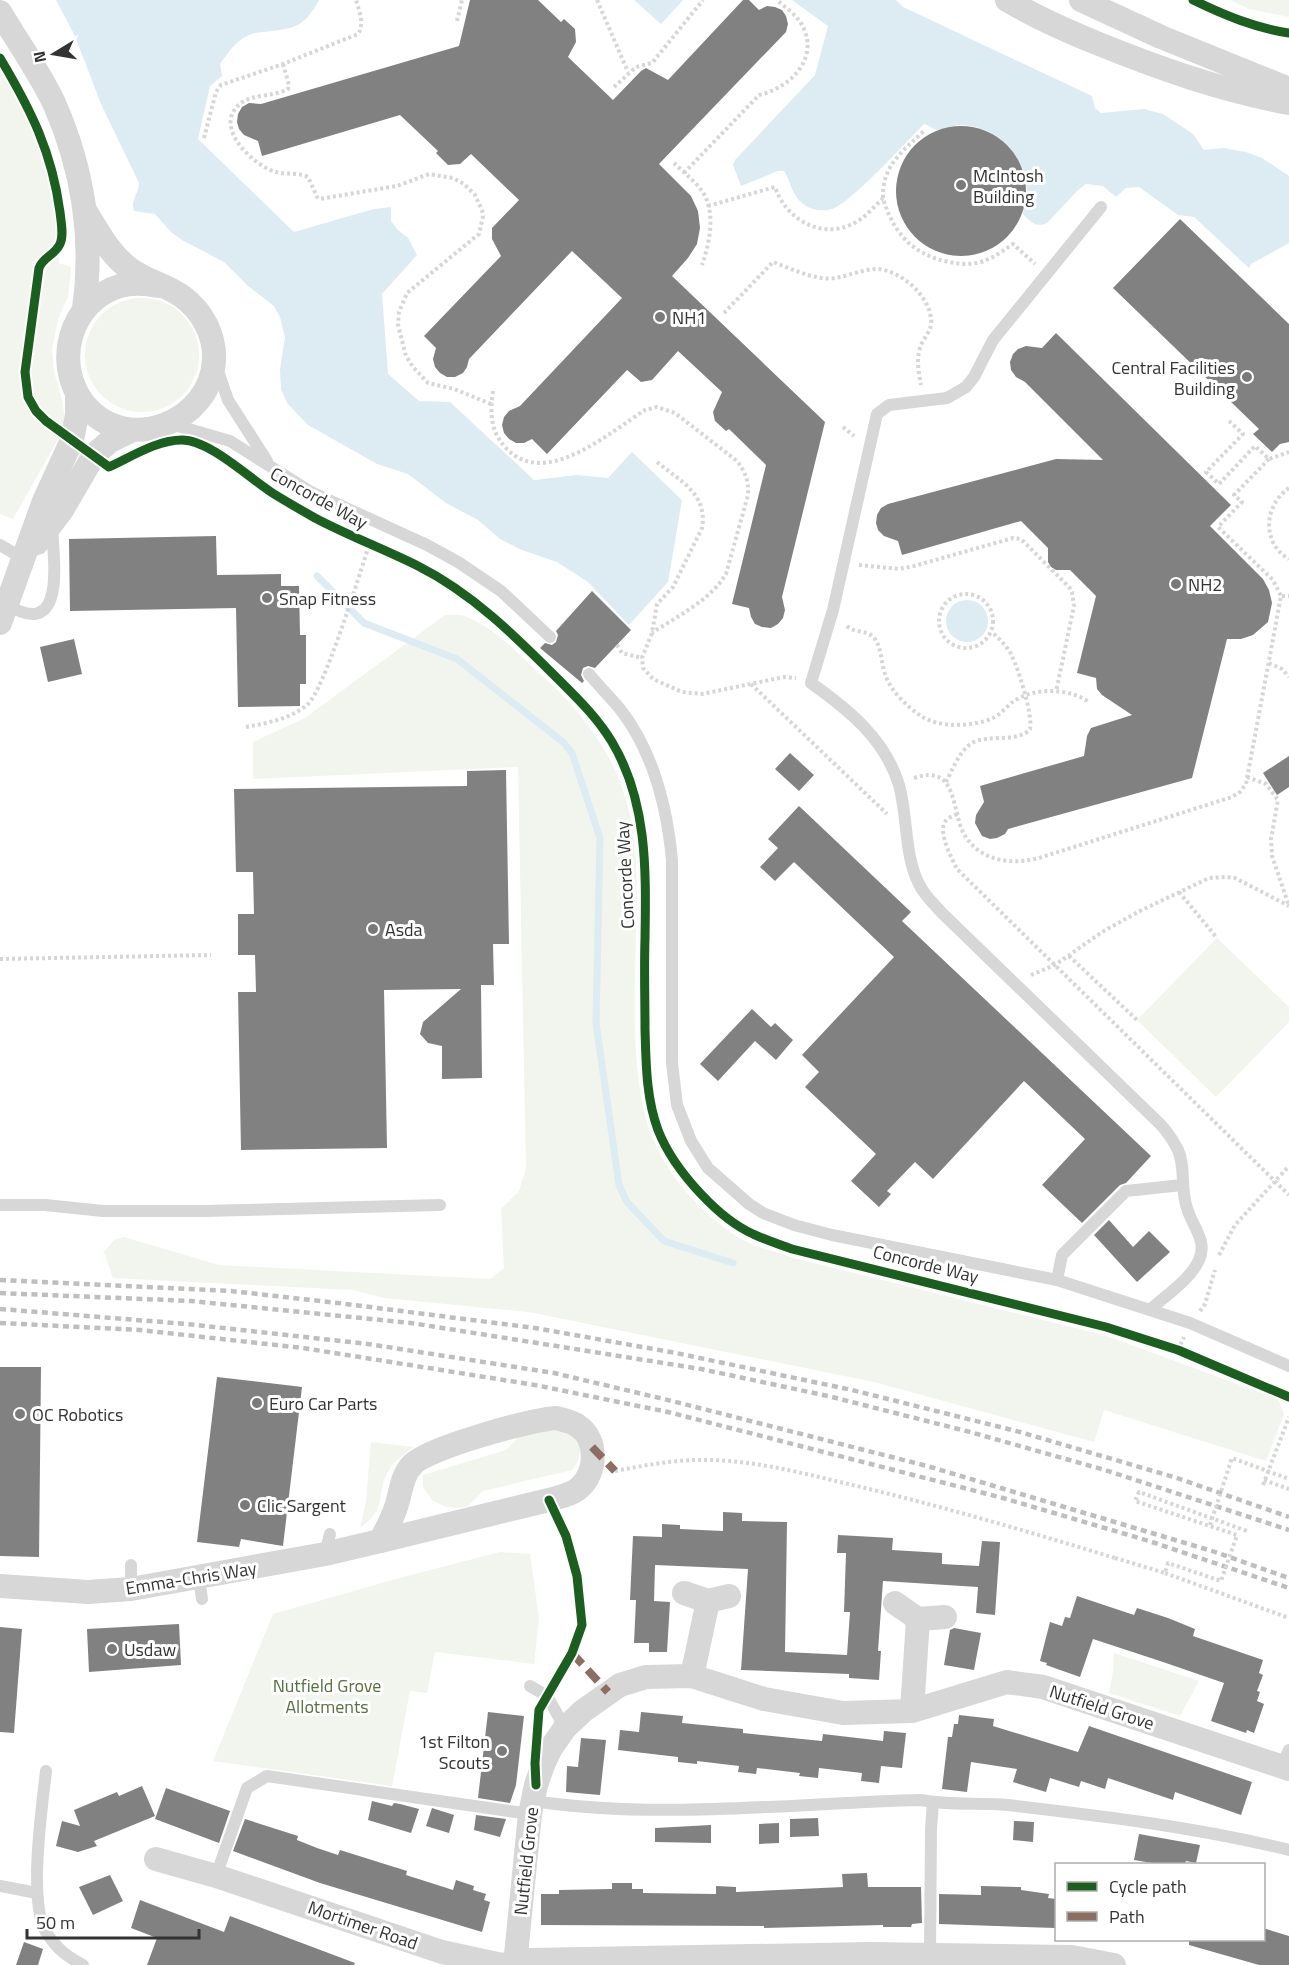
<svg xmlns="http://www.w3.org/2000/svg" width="1289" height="1965" font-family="'Titillium Web',sans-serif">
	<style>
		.green { fill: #f1f5ed }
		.water { fill: #ddebf3 }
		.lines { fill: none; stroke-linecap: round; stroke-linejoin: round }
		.stream { stroke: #ddebf3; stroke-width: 7 }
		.building { fill: #818181 }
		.path { stroke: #d6d6d6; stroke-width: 4; stroke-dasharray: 3 3; stroke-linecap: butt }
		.service { stroke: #d7d7d7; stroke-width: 12 }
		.minor { stroke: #d7d7d7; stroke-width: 24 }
		.rail { stroke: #bebebe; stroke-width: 4.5; stroke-dasharray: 6 4.5; stroke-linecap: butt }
		.path-bridge { stroke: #d6d6d6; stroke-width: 4; stroke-dasharray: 3 3; stroke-linecap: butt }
		.quiet { stroke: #8d6e63; stroke-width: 8; stroke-dasharray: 15 8; stroke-linecap: butt }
		.cycleway-casing { stroke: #fff; stroke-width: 13 }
		.cycleway { stroke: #1b5e20; stroke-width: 9 }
		.poi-dot { fill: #7a7a7a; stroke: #fff; stroke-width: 2 }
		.labels { text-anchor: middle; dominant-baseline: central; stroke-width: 6; stroke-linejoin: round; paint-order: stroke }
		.poi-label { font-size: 18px; fill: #333; stroke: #fff; text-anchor: start }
		.street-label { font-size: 18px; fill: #333; stroke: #fff }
		.park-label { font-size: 18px; fill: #56703f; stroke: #fff }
	</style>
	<rect width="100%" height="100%" fill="#fff"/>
	<g class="green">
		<path d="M1230,0H1289V17L1249,9Z"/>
		<path d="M0,66C28,113 51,162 58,217C60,233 58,247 59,263L71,267L68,297L58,319L52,349L54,372L63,404L65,427L13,519L0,514Z"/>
		<circle cx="142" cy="355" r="57"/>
		<path d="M445,615C452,615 461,614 467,617C495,628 517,653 539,673C582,711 615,754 629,811C638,850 637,892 636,933C635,992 630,1075 650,1131C664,1174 707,1221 747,1242C760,1248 776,1252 790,1257L1104,1335L1278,1399L1284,1414L1266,1461L1104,1410L1094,1442L874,1382L529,1312L384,1298L353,1290L113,1278L104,1252L114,1240L124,1237L219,1265L490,1279L504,1268L501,1209L519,1191L526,1168L518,767L253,779V742L305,718Z"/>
		<path d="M1217,938L1289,1007V1022L1216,1097L1137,1020Z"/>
		<path d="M568,1429L581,1446L578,1461L572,1470L483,1491L468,1506L459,1508L446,1507L432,1500L423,1487V1475L506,1450L524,1431Z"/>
		<path d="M371,1442L414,1447C405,1454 395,1460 389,1470C374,1494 390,1506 360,1528L366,1501Z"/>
		<path d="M500,1552L530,1554L539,1618L534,1664L435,1652L427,1693L410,1691L392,1786L213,1761L273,1614L403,1577Z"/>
		<path d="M1114,1653L1199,1681L1180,1716L1109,1693L1113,1672Z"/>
	</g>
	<g class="water">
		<path d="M56,0H319C306,24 298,28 272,31C264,32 256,32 249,35C235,41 228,53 220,64L222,76L210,86L198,139L294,232L374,209L391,207V221L398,230L408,238L417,255L382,294L388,374L419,401L450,402L534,480L577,475L608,478L632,452L682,500L668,582L629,625L588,582L557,562L522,550L500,539L478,520L446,503L408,474L377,464L308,425L287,403L281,389L280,369L285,337L280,317L274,306L248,286L224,262L182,240L171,232L155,214L134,211C130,200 139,194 139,183L101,104L75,36Z"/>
		<path d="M634,0H683L661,24Z"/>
		<path d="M792,0H896L903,7L1092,96L1095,108L1101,113L1144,109L1163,114L1193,134L1204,150L1223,148L1246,152L1262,158L1289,176V243L1251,264L1249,268L1194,217L1178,215L1139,187L1126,188L1116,197L1103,186L1086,184L1077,191L1047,223C1036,228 1031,222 1023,214C1024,207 1027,198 1027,191C1025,154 997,126 960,125C953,125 944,130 937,130C933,129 928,125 924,124C907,141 851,203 832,209C822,212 810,210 802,203C791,194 791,181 784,171H778L741,186L733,165L735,160L815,75L828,26Z"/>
		<circle cx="967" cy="621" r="21"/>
	</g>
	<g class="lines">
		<path class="stream" d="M317,576L364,623L457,659L563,742L572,753L600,838L596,1023L619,1185L627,1202L664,1241L733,1263"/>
	</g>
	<g class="building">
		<path d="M470,0H538L561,22L564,19L575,29L576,42L568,57L613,100L641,71L646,68L668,80L743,0H749L759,10L767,6L775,7L782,10L786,16L788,24L786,32L659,164L691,196L698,211L700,228L697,244L688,258L672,276L825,422L782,597L785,610L783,618L778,624L771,628L762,627L755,624L751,617L749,608L732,604L766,465L729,429L726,431L715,421L713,412L722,392L678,351L652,380L641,382L627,370L547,454L532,439L524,443H516L509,439L504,433L502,425L504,417L509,411L520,406L622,298L572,251L469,359L467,367L463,373L455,377H447L440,373L435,367L433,359L436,348L424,336L501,256L492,239V228L519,200L471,154L460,164L448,165L436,153L438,151L400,115L262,156L258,141L244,135L239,129L237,122L238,114L242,107L249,103L261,104L459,46Z"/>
		<circle cx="961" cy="191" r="65"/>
		<path d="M1180,219L1289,324V442L1280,444L1272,452L1253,434L1259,429L1113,288Z"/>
		<path d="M1056,333L1231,505L1210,526L1263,579L1269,590L1272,603L1268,622L1253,635L1241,639H1227L1192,778L1008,829L1005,834L997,838L990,839L982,836L975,823L976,815L984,802L980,786L1084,756L1087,736L1091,728L1132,715L1102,695L1097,689L1096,678L1077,673L1096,596L1070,570H1056L1051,567L1048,562V548L1021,521L902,555L898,541L884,536L878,530L876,523L877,515L881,508L888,504L1056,459L1103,460L1025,382L1016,377L1011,370L1010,362L1013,354L1018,349L1026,346L1042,348Z"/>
		<path d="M216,536L217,575L281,574V586H299L300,635H306V684H300V706L238,707L236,608L70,611L69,539Z"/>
		<path d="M592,591L631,630L595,668L588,666L583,668L581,675L584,681L582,683L540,648L545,643L552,645L556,642L558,635L556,631Z"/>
		<path d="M74,639L82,674L48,682L40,647Z"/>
		<path d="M790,753L814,775L799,791L775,769Z"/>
		<path d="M1289,756V787L1277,795L1263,773Z"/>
		<path d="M506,770L509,944H493L494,985H481L482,1078L442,1079V1046L428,1043L420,1034L423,1022L461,989L384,990L387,1148L241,1150L238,992H256L255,955H238V914H254L253,872H236L234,789L467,786V771Z"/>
		<path d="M799,806L911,912L902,921L1151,1156L1126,1183L1120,1185L1082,1223L1042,1185L1085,1139L1024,1081L933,1179L915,1162L887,1191L891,1194L879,1207L851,1181L876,1154L805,1087L819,1072L802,1055L894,957L794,862L775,881L760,867L778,848L768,839Z"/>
		<path d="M752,1009L771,1027L775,1023L793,1040L776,1060L755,1041L718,1081L700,1064Z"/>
		<path d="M1109,1220L1133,1247L1149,1231L1170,1252L1137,1282L1094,1235Z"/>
		<path d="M0,1367H41L39,1557L0,1556Z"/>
		<path d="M217,1377L302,1387L283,1546L241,1539L239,1547L197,1542Z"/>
		<path d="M723,1512L742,1513V1521L787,1522L785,1652L847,1655L850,1612H844L846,1553H837L838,1535L893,1538L892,1550L942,1553V1564L979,1566L982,1541L1000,1542L995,1615L976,1613L978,1587L883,1581L878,1651H881L879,1680L849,1678V1674L741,1670L748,1569L655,1565L654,1601L670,1602L667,1652H649V1643H634L636,1600H630L633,1536L662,1537V1524L680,1525V1529L723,1531Z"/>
		<path d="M1077,1596L1134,1615L1137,1608L1168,1618L1195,1629L1193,1636L1263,1660L1259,1673L1263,1675L1257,1691L1260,1692L1257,1701L1264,1704L1254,1733L1247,1730L1246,1733L1211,1721L1224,1683L1163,1662L1093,1639L1080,1677L1046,1665L1047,1663L1040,1661L1050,1622L1062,1626L1065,1617L1070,1618Z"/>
		<path d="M179,1624L181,1665L89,1672L87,1629Z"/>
		<path d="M0,1627L22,1629L14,1733L0,1732Z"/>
		<path d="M954,1628L981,1633L974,1670L944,1665L950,1630Z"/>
		<path d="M488,1712L524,1716L516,1785L510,1803L478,1798Z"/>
		<path d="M641,1712L683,1716L682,1723L743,1729V1733L822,1741L823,1734L883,1741L884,1731L906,1733L902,1768L881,1766L879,1783L861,1781L862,1773L819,1768L818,1778L799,1776L800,1773L757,1768L756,1774L738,1772L739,1766L697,1761V1764L678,1762V1757L618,1750L620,1730L639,1732Z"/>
		<path d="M959,1715L994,1719L993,1726L1078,1752L1089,1726L1252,1782L1241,1815L1175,1792L1173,1800L1108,1778L1105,1789L1081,1781L1079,1787L1050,1778L1046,1792L1013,1782L1017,1769L971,1762L967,1792L942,1789L948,1737H952L954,1724H958Z"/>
		<path d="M581,1738L606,1740L600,1795L566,1792L567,1766L578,1767Z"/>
		<path d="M142,1786L155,1816L94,1841L97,1846L78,1852L56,1846L62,1821L80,1826L74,1810L117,1792L119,1796Z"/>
		<path d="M166,1788L230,1811L219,1843L155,1819Z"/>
		<path d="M372,1801L392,1806L394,1803L400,1804L419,1809L411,1833L368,1820Z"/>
		<path d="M432,1808L454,1815L449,1833L426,1826Z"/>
		<path d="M476,1815L506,1819L500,1837L474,1830Z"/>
		<path d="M818,1818L819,1836L790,1837V1819Z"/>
		<path d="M245,1819L298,1836L297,1840L317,1848L338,1855L340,1850L407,1871L406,1875L453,1890L456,1880L474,1886L473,1890L486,1894L484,1900L490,1902L482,1932L320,1883L233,1851Z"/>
		<path d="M1014,1821L1034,1822L1033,1842L1013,1840Z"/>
		<path d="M779,1823V1843L759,1844V1824Z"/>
		<path d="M711,1825V1843L655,1842V1828Z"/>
		<path d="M1139,1834L1200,1845L1196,1863L1186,1861L1185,1864H1158L1134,1860Z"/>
		<path d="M867,1873L868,1887H921L922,1923L912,1924L911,1927H883V1925L764,1928V1926L541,1925V1894H559V1890L612,1889V1883H632V1889H643V1893L716,1894V1886L736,1887V1892L843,1887L842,1874Z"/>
		<path d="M110,1875L123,1901L93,1915L79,1887Z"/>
		<path d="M981,1886L1021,1887V1890L1049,1894L1048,1898L1056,1899V1928L939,1924V1894L981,1895Z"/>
		<path d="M140,1900L224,1932L230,1916L355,1963L354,1965H147L157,1938L131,1928Z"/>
		<path d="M1263,1928L1289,1936V1965H1259L1189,1945V1940H1263Z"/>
		<path d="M24,1942L43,1949L38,1965H16Z"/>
	</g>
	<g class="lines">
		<g class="path">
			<path d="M597,0L628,72"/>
			<path d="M457,21L462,0"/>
			<path d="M283,64L289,85L288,89C273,97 251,94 240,104C212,126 253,166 276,172C287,175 297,172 308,177L317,197L320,199L397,186L429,174L453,178L464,184L475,195L482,210L483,216L479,234L407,293L399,312L398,325L406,356L413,367L428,383L454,389L491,404"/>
			<path d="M614,87L636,67L652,63L703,0"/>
			<path d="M204,138L216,92L221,85L283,64L358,34C365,24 359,11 356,0"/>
			<path d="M674,163C683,172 695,181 702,191C716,212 710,242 702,265"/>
			<path d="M684,173L759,95C790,88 819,59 803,27C798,16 786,8 777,0"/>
			<path d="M883,198C882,165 903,151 925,130"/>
			<path d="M708,206L775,187C785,217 818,239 850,225C863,220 873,208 883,198C893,233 913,255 949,262C959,264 970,265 981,262C993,258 1003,251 1013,244L1035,264"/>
			<path d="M724,313L773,262C789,268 806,276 822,278C841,281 858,269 877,269C900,270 929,295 931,319C933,331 923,337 920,348C916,360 919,373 921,385"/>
			<path d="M493,391C490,413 490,431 506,448C545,490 610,432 645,410L657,407L675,413L737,461C745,472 749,480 748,495L726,574C710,601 677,616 652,633"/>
			<path d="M1229,421L1243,434L1206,472L1219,484L1255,446L1269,459L1289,452"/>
			<path d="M843,427L854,436"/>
			<path d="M1269,459L1234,495L1242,502L1218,527L1273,580L1281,596"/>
			<path d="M657,462C680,481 708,494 702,528L673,587L657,604L652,633L642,658L643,668L653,679L682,692L702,694L784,677L796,678"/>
			<path d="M1289,488C1264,505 1261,543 1289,559"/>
			<path d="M859,565L899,569L914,566L1013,538L1021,539L1069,587L1072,592L1074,606L1056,692"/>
			<circle cx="966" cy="621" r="27"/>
			<path d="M847,626C855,634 868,629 875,639C882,649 881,663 885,674C890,690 907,707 921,716C939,728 973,727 993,718C1001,714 1007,706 1014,701C1035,687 1069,688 1089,702"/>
			<path d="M617,645L622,653L642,658"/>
			<path d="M1269,663L1282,669L1289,677"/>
			<path d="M751,684L887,814"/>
			<path d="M246,727C267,723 290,719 307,705C324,691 360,573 369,545"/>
			<path d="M1247,777L1266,784L1278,800L1271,839L1272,856L1289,906"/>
			<path d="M914,778C958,763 951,810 964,834C980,862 1012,865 1039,858L1232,797L1240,792L1246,784L1281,596H1289"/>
			<path d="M946,782C953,769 959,751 972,743C987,734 1019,743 1030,729C1033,714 1018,668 1011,654C1006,645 999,639 992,632"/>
			<path d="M957,814C953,816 947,818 945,822C938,833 952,859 957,869L1289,1195"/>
			<path d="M1179,892L1217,938"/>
			<path d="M1069,956L1137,1020"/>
			<path d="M0,959L211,955"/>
			<path d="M1031,975L1055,965L1102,932L1140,911L1209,878L1225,877L1235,878L1289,906"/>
			<path d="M1219,1255L1235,1225L1289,1166"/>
			<path d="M1200,1311L1205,1304L1215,1270"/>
			<path d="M1178,1350L1184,1337"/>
			<path d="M615,1471C647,1465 677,1459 710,1460C760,1461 809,1475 857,1486C944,1507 1030,1532 1115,1558"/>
			<path d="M1264,1480L1289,1489"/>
			<path d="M1263,1485L1289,1417"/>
			<path d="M1244,1530L1247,1531"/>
			<path d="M1165,1573L1289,1618"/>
		</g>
		<g class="service">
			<path d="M1101,207L993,340L974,377L966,387L947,398L889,405L877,414L833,610L811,683C849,710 885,739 899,785C908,817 904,855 919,884C924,895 934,904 942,913L1159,1123C1167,1131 1173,1140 1178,1150C1186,1168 1180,1189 1187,1208C1192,1226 1208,1241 1199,1260C1190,1280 1166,1295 1151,1309"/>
			<path d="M217,368L228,400L267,461"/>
			<path d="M171,424L230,441L311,492L427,545L458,562L501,591L550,637"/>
			<path d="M0,545L24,559"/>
			<path d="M6,604C66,642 54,562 52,528"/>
			<path d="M589,674C599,686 610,697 620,709C653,751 667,807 672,860V1063L677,1105L691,1141L708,1168L749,1204L763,1213L794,1225L832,1235L1057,1280L1190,1323L1289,1366"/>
			<path d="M0,1205H45L103,1211H204L440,1205"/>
			<path d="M1057,1280L1062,1255L1126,1191L1182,1185"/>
			<path d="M325,1554L330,1534"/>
			<path d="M131,1565V1589"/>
			<path d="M199,1578L202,1599"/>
			<path d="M530,1686L547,1696L565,1728"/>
			<path d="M1281,1767L1289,1750"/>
			<path d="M46,1771C42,1807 28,1902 46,1932C57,1949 66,1956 83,1965"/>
			<path d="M533,1801C659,1820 794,1803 921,1800C950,1806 980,1802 1008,1805C1102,1816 1197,1827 1289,1850"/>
			<path d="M216,1876L247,1788L267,1776L530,1814"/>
			<path d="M0,1886L37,1893"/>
			<path d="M930,1955L931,1829L933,1802"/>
		</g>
		<g class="minor">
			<path d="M1007,0C1037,18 1067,31 1099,44C1161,69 1223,91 1289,103"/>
			<path d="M1081,0L1161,37L1289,89"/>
			<path d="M0,12C17,41 40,73 54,103C83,168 94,239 84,309"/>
			<path d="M86,212C99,233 110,255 130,269C146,281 167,285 183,297C202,311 215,335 214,359C212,423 125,456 84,404C53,364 69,301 120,286C133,282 146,284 160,286"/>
			<path d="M37,543L62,510L94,455L110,441L133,430"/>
			<path d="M0,623L44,501L72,440L77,415V395"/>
			<path d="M556,1418C563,1420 571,1421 578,1426C598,1439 597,1473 579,1488C571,1495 559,1497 549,1500L380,1541C387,1529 393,1517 397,1504C401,1491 402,1475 412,1465C427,1448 530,1420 556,1418Z"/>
			<path d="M0,1586L88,1592L131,1589L325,1554L380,1541"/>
			<path d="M684,1593L708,1601L729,1596"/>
			<path d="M895,1603L918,1619L945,1617"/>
			<path d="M692,1676L708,1601"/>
			<path d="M912,1711L918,1619"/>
			<path d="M156,1859L216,1876L442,1952L502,1965L528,1960L871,1954L1072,1957L1114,1965"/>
			<path d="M515,1965L530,1814L536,1785L543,1765L551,1748L565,1728L583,1711L620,1685L646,1677L692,1676L764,1699L843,1713L912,1711L1007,1682L1043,1687L1289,1769"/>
		</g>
		<g class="rail">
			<path d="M0,1280L231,1291L338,1303L535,1328L676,1353L852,1390L1020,1432L1177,1478L1289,1517"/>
			<path d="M0,1293L191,1301L411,1323L701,1369L828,1396L970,1432L1105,1470L1289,1530"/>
			<path d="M0,1309L187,1324L368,1344L554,1373L672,1401L927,1466L1212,1551L1289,1578"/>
			<path d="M0,1323L140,1330L303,1348L535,1385L668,1412L1003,1498L1149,1541L1289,1588"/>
		</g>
		<g class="path-bridge">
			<path d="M1210,1525L1232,1458L1289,1479"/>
			<path d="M1115,1558L1165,1573L1168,1563L1221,1581L1237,1535L1135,1501L1139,1492L1244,1530"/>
		</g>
		<g class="quiet">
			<path d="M592,1447L615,1471"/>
			<path d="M572,1653L608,1692"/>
		</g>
		<g class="cycleway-casing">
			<g id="cycleway">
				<path d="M1193,0C1224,15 1255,28 1289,33"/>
				<path d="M0,58C31,110 52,152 60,212C61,222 64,235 60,244C55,255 43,257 39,268L25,372L28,397L36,411L46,421L109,467C131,457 157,440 182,440C210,440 250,479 274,494C287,502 301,510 315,518C349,536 384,549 418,566C472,593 515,636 557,678C577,698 597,717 612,742C648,802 646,872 645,939C644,969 645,999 645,1029C646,1062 646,1098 658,1130C667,1153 684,1176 701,1194C716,1210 733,1225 753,1234C765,1240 779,1244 792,1249L1106,1327L1178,1350L1289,1397"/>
				<path d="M536,1785L535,1763L539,1710L572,1653L582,1625L577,1576L566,1536L549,1500"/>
			</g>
		</g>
		<use href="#cycleway" class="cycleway"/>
	</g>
	<g class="poi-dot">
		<circle cx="961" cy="185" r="6"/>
		<circle cx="660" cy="317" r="6"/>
		<circle cx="1247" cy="377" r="6"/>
		<circle cx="1176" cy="584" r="6"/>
		<circle cx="267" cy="598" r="6"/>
		<circle cx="373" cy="929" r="6"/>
		<circle cx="257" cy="1403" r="6"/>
		<circle cx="20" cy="1414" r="6"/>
		<circle cx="245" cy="1505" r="6"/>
		<circle cx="112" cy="1649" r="6"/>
		<circle cx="502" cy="1751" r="6"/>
	</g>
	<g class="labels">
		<g class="poi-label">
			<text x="973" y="175">McIntosh<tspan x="973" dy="21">Building</tspan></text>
			<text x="672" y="317">NH1</text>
			<text x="1235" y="367" text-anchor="end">Central Facilities<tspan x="1235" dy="21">Building</tspan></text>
			<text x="1188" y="584">NH2</text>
			<text x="279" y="598">Snap Fitness</text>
			<text x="385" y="929">Asda</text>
			<text x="269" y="1403">Euro Car Parts</text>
			<text x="32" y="1414">OC Robotics</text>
			<text x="257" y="1505">Clic Sargent</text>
			<text x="124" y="1649">Usdaw</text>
			<text x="490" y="1741" text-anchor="end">1st Filton<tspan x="490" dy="21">Scouts</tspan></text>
		</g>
		<g class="street-label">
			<text transform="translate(319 498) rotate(29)">Concorde Way</text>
			<text transform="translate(625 875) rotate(-93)">Concorde Way</text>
			<text transform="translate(926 1264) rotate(14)">Concorde Way</text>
			<text transform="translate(191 1578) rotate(-9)">Emma-Chris Way</text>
			<text transform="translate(1102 1707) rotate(18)">Nutfield Grove</text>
			<text transform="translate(526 1861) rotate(-84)">Nutfield Grove</text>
			<text transform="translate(363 1925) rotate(19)">Mortimer Road</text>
		</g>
		<g class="park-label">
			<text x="327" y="1685">Nutfield Grove<tspan x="327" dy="21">Allotments</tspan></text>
		</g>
	</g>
	<rect x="1055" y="1863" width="210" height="78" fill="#ffffff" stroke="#adadad" stroke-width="1.5"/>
	<rect x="1067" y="1882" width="30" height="9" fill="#1b5e20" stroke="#adadad" stroke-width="1.5"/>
	<text x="1109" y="1893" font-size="18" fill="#333333">Cycle path</text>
	<rect x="1067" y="1912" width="30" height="9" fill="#8d6e63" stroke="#adadad" stroke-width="1.5"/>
	<text x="1109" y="1923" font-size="18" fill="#333333">Path</text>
	<g transform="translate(54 54) rotate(259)" stroke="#ffffff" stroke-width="4.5" paint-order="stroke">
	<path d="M0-4.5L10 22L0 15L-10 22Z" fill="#333333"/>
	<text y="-9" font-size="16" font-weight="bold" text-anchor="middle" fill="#333333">N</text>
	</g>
	<path d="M27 1929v9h172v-9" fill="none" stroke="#333333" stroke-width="3"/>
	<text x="36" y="1929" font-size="18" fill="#333333" stroke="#ffffff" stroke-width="4.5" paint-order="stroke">50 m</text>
</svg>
